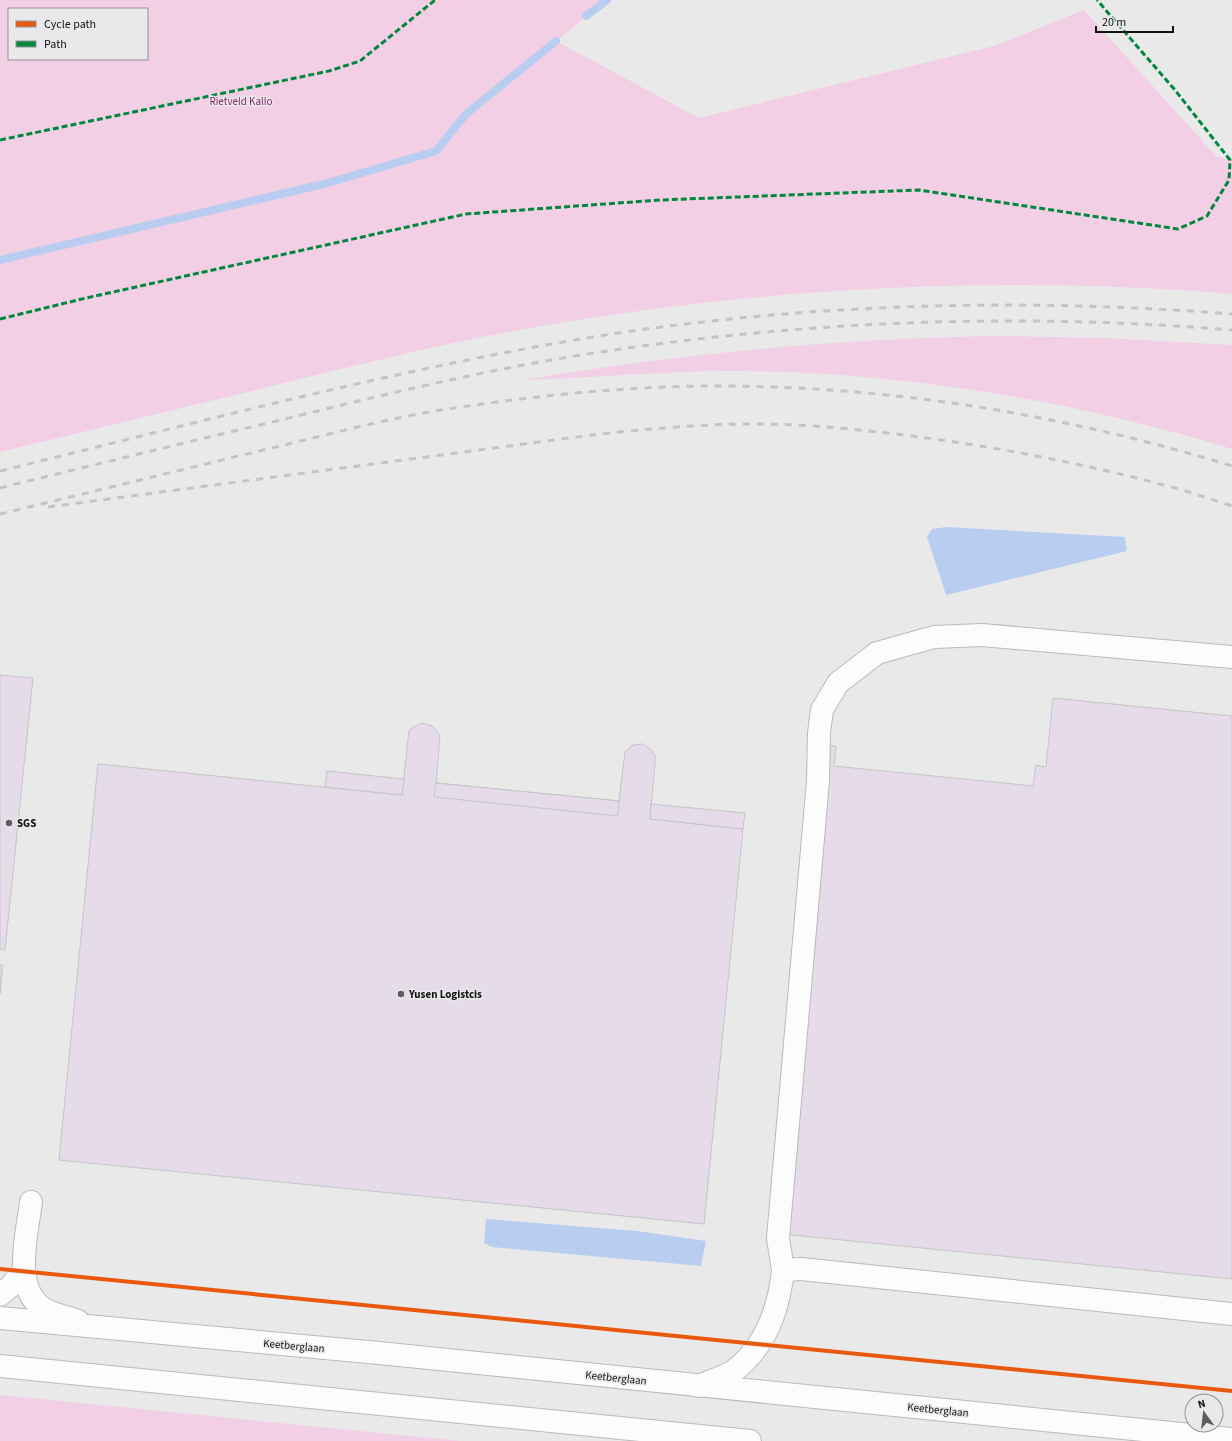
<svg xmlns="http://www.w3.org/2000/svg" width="1232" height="1441" font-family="'Source Sans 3',sans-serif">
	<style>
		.green { fill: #f2cfe4; fill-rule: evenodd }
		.water { fill: #b9cdf0 }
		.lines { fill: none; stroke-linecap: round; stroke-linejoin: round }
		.stream { stroke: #b9cdf0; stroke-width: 8 }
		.building { fill: #e6dbe8; stroke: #c4c4c5 }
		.minor-casing { stroke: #bababb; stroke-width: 24 }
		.major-casing { stroke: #bababb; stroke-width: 24 }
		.minor { stroke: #fcfcfc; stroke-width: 22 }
		.major { stroke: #fcfcfc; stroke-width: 22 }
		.rail { stroke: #c4c4c5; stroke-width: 3; stroke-dasharray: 7 7; stroke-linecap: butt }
		.quiet { stroke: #00873e; stroke-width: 3; stroke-dasharray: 6 3; stroke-linecap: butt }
		.cycleway-casing { stroke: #e9e8eb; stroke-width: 6 }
		.cycleway { stroke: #e8590c; stroke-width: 4 }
		.poi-dot { fill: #5e5e5f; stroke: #e9e8eb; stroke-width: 1.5 }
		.labels { text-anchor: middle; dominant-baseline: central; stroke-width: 3; stroke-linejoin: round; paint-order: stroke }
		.park-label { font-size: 11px; fill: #8e266f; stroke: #e9e8eb }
		.poi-label { font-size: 11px; font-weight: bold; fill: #131314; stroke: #e9e8eb; text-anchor: start }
		.street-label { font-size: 11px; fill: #131314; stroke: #e9e8eb }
	</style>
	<rect width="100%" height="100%" fill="#e9e9ea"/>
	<g class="green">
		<path d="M0,0H607L556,41L699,118L994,46L1084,10L1216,156L1232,160V294C992,274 750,288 513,331C427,347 342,369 256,390C171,411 85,431 0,452ZM9,9H147V59H9Z"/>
		<path d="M1004,336L1105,338L1232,345V449C1075,401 908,373 743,371C669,370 597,378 523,380C683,353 842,338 1004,336Z"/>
		<path d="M0,1395L460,1441H0Z"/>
	</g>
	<g class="water">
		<path d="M946,527L1125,537L1127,551L946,595L927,537L932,529Z"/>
		<path d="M486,1219L637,1231L706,1241L701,1266L492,1247L484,1243Z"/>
	</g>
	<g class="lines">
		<g class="stream">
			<path d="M586,16L607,0"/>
			<path d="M0,260L328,183L436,151L466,114L556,41"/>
		</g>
	</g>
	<g class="building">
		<path d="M0,675L33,678L5,950L0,949Z"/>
		<path d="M1053,698L1232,716V1279L772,1233L821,745L836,746L834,766L1033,786L1036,765L1046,767Z"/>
		<path d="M422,723L432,726L440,735L436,783L619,801L625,752L633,745L643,744L650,749L655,755V763L650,819L743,829L704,1224L59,1160L98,764L402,795L409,731L412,728Z"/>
		<path d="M327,771L404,779L402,795L325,787Z"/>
		<path d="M436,783L619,801L618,816L434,797Z"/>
		<path d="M651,804L745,813L743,829L650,819Z"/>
		<path d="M0,965L3,966L0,994Z"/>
	</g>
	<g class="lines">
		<g class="minor-casing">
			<g id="minor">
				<path d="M31,1202C27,1235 11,1291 46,1310C55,1315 68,1317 78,1321"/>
				<path d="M783,1270L778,1238L818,781L819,733L822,710L838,683L877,653L934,637L982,635L1232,657"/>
				<path d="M0,1295L11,1286L23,1271"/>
				<path d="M699,1386C710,1381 725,1377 735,1370C767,1345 779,1308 783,1270L801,1269L1232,1314"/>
			</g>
		</g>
		<g class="major-casing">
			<g id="major">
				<path d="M0,1318L379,1353L1232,1439"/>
				<path d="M0,1366L750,1441"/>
			</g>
		</g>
		<use href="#minor" class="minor"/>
		<use href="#major" class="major"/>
		<g class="rail">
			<path d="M0,471C205,421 410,365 618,333C821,303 1028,298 1232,314"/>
			<path d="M0,488C94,465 187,442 281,420C378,396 476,372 575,356C792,321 1013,312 1232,330"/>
			<path d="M48,507L592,435C646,429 701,424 755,424C805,424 855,429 904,435C991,446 1076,462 1160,484C1184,490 1208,498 1232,506"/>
			<path d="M0,514C92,492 184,469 276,447C330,434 386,419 441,410C532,396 625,386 717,386C892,386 1066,415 1232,466"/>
		</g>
		<g class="quiet">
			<path d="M0,140L329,71L360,61L435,0"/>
			<path d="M0,319L86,298L466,214L660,200L919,190L1178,229L1207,216L1229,180L1230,160L1175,90L1097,0"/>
		</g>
		<g class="cycleway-casing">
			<path id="cycleway" d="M0,1269L1232,1391"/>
		</g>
		<use href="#cycleway" class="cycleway"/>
	</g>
	<g class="poi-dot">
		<circle cx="9" cy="823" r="4"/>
		<circle cx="401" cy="994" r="4"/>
	</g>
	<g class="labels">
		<g class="park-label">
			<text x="241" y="101">Rietveld Kallo</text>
		</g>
		<g class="poi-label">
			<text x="17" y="823">SGS</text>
			<text x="409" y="994">Yusen Logistcis</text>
		</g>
		<g class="street-label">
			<text transform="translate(294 1346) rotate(5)">Keetberglaan</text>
			<text transform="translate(616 1378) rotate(6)">Keetberglaan</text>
			<text transform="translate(938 1410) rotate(6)">Keetberglaan</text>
		</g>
	</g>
	<rect x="8" y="8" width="140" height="52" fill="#e9e8eb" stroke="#939395"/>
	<rect x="16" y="21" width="20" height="6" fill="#e8590c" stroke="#939395"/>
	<text x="44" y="28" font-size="12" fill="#131314">Cycle path</text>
	<rect x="16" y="41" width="20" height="6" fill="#00873e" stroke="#939395"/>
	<text x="44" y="48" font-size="12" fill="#131314">Path</text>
	<g transform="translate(1204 1413) rotate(345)"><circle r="19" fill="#e9e8eb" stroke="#939395"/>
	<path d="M0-3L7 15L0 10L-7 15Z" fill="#5e5e5f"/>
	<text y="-6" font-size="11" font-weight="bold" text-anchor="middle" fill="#131314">N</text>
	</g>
	<path d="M1096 26v6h77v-6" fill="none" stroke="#131314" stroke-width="2"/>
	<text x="1102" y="26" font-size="12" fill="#131314" stroke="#e9e8eb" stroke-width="3" paint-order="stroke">20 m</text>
</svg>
